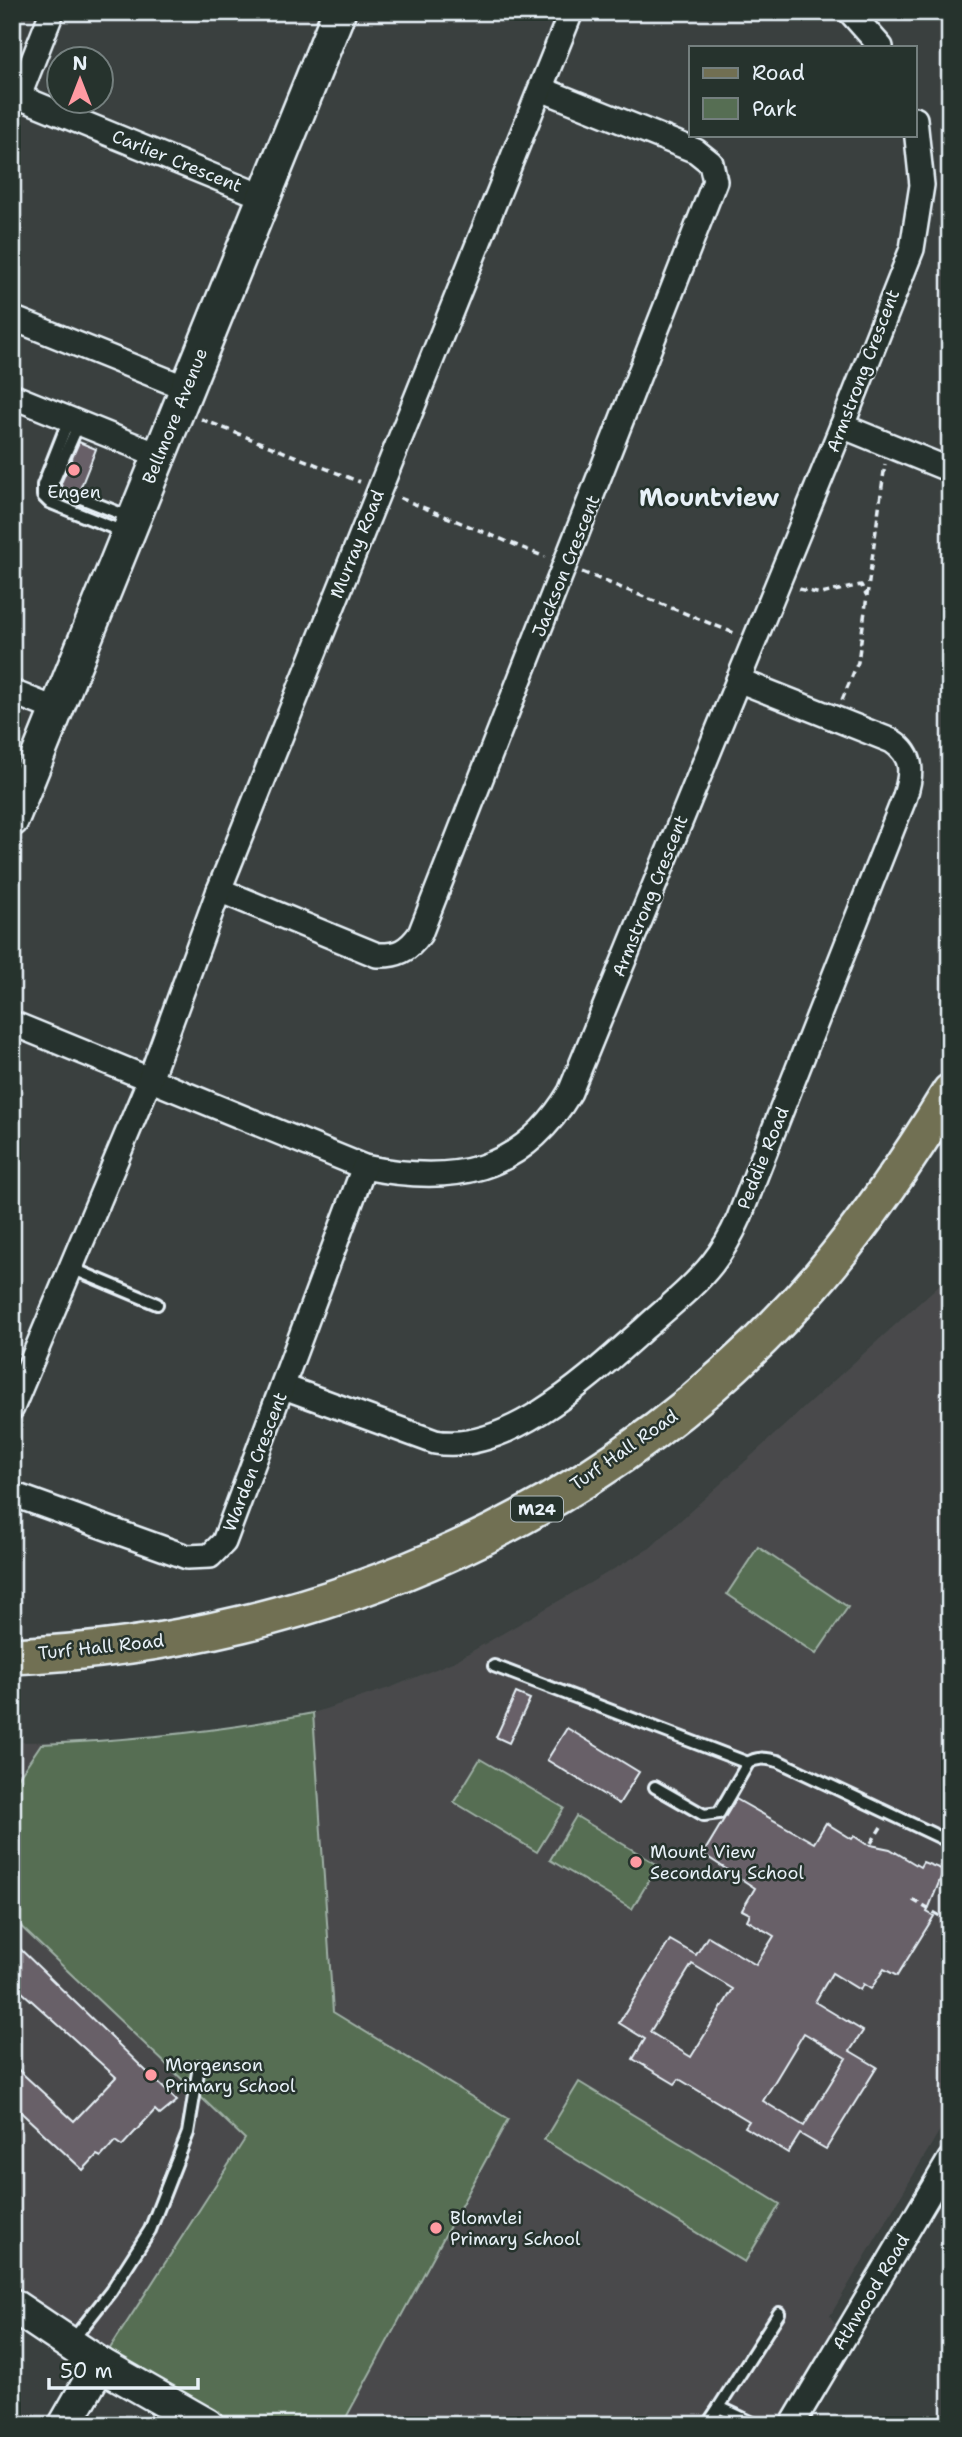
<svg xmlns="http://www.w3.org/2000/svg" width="962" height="2437" font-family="'Shantell Sans',sans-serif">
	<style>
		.built { fill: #484a4b }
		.green { fill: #566e53; stroke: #9fb0a6; stroke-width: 2 }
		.building { fill: #686068; stroke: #e8f1f8; stroke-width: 2; fill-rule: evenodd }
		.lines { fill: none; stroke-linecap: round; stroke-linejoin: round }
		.lane-casing { stroke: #e8f1f8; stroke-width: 16 }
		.street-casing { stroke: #e8f1f8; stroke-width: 28 }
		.secondary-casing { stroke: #e8f1f8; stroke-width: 37 }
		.primary-casing { stroke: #e8f1f8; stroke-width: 40 }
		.path { stroke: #e8f1f8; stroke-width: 3.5; stroke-dasharray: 7 5; stroke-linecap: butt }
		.lane { stroke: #26332d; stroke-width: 10 }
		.street { stroke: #26332d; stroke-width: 23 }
		.secondary { stroke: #26332d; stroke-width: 32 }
		.primary { stroke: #716f52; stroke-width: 35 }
		.poi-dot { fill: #ff9aa2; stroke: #26332d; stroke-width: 2.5 }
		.labels { text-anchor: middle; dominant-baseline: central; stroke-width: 5; stroke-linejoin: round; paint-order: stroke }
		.shield { fill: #26332d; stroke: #aeb8bb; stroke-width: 2 }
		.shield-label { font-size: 16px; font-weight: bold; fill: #e8f1f8 }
		.street-label { font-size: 18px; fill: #e8f1f8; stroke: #26332d }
		.poi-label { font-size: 18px; fill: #e8f1f8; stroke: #26332d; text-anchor: start }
		.district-label { font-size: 24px; font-weight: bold; fill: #e8f1f8; stroke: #26332d }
	</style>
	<rect width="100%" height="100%" fill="#3a403f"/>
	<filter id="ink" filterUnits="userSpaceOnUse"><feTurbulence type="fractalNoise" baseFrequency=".0143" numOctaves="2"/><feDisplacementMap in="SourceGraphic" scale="14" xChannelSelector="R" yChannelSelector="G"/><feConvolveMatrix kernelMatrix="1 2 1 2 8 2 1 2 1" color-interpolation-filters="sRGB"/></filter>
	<g filter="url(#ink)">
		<path class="built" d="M950,1275V2113L830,2316L844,2336L792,2425H207L12,2305V1742L115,1741L242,1727L313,1713L392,1687L455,1661L650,1548Z"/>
		<g class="green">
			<path d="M758,1547L848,1607L816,1654L727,1594Z"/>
			<path d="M313,1713L333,2012L508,2119L342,2425H205L100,2364L245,2139L12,1918V1787L41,1744C132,1740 223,1731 313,1713Z"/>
			<path d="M480,1759L564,1808L537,1852L454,1802Z"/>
			<path d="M576,1816L658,1865L632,1909L550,1860Z"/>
			<path d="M579,2082L780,2204L745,2262L544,2140Z"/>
		</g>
		<g class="building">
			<path d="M79,442L96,449L80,489L69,493L72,503L54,496L62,492L61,483Z"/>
			<path d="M516,1693L530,1699L509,1743L496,1737Z"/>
			<path d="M567,1728L639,1772L619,1804L547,1760Z"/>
			<path d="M736,1799L814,1843L826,1823L852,1839L854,1836L866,1844L890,1849L920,1867L923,1862L944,1870L927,1912L934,1916L897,1976L884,1969L871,1989L863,1984L860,1990L832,1973L815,2002L863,2031L850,2051L877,2067L826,2149L800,2134L788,2153L745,2127L749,2121L679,2079L675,2084L633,2059L645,2039L619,2023L670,1940L696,1955L708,1936L756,1965L774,1936L747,1920L750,1914L742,1910L755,1888L703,1854ZM692,1964L733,1989L691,2057L650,2032ZM804,2033L846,2058L804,2126L763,2101Z"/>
			<path d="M12,1941L177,2101L160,2115L155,2110L122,2146L115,2141L101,2157L97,2155L83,2170L12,2104V2064L74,2121L116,2077L12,1983Z"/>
		</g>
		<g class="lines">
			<g class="lane-casing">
				<g id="lane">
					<path d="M69,419L43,485V496L49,502L126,533"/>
					<path d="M55,488L52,484L79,423"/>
					<path d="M76,496L132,518"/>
					<path d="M71,1268L157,1304"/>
					<path d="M494,1666L748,1763"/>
					<path d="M655,1787L704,1815L719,1813L748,1763C758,1756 767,1759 778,1761L950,1842"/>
					<path d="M71,2342L111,2291L150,2230L188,2133L199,2066"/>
					<path d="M719,2407L779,2313"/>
					<path d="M707,2425L719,2407L757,2425"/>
				</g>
			</g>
			<g class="street-casing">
				<g id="street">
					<path d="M850,12L881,47"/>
					<path d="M12,94L264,197"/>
					<path d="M19,96L52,12"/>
					<path d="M12,318L186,388"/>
					<path d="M12,396L158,455"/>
					<path d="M842,426L950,470"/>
					<path d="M12,692L57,710"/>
					<path d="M219,890L377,955C397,956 408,951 420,934L715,181L711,163L696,151L541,89"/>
					<path d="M12,1023L364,1167C452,1185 521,1174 570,1092L842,426L912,249L922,185L915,119"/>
					<path d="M284,1387L435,1442C509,1455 594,1373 646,1327C668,1307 693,1288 712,1264C723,1250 732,1234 739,1218L904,799C912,775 915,756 892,741L738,680"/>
					<path d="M12,1408L150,1079L219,890L571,12"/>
					<path d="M12,1494L187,1557L210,1556L224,1542L364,1167"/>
					<path d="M792,2425L950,2159"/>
				</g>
			</g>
			<g class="secondary-casing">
				<g id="secondary">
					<path d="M12,820L339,12"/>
					<path d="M12,2305L100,2364L207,2425"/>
					<path d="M65,2425L100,2364"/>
				</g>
			</g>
			<g class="primary-casing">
				<path id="primary" d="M12,1656C321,1643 619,1512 821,1275C869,1218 911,1156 950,1092"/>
			</g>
			<g class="path">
				<path d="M201,419L360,482"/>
				<path d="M400,498L545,557"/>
				<path d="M582,572L734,633"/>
				<path d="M799,589L821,594L861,585L867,596"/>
				<path d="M842,700L858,662L885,464"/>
				<path d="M871,1843L881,1827"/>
				<path d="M913,1900L950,1922"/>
			</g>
			<use href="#lane" class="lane"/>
			<use href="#street" class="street"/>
			<use href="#secondary" class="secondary"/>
			<use href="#primary" class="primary"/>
		</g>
	</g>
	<g class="poi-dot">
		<circle cx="74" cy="470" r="7"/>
		<circle cx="636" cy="1862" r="7"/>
		<circle cx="151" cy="2075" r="7"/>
		<circle cx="436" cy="2228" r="7"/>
	</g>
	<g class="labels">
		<rect class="shield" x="511" y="1496.5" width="52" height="25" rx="5"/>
		<g class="shield-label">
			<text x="537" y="1509">M24</text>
		</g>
		<g class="street-label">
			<text transform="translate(177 161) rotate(22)">Carlier Crescent</text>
			<text transform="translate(863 371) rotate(-69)">Armstrong Crescent</text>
			<text transform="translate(175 416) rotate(-68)">Bellmore Avenue</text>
			<text transform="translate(357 544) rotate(-68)">Murray Road</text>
			<text transform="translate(566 566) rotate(-68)">Jackson Crescent</text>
			<text transform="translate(650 896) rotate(-68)">Armstrong Crescent</text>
			<text transform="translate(763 1158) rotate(-68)">Peddie Road</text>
			<text transform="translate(624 1450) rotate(-35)">Turf Hall Road</text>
			<text transform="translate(255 1462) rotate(-69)">Warden Crescent</text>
			<text transform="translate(101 1647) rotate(-6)">Turf Hall Road</text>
			<text transform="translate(871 2292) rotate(-59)">Athwood Road</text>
		</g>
		<g class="poi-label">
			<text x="74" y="492" text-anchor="middle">Engen</text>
			<text x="650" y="1852">Mount View<tspan x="650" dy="21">Secondary School</tspan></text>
			<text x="165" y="2065">Morgenson<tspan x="165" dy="21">Primary School</tspan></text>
			<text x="450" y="2218">Blomvlei<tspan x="450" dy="21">Primary School</tspan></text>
		</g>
		<g class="district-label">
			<text x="709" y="498">Mountview</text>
		</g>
	</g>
	<rect width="962" height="2437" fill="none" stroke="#26332d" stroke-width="42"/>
	<rect x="21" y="21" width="920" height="2395" fill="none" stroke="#e8f1f8" stroke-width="2.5" filter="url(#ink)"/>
	<rect x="689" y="46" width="228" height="91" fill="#26332d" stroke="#747f7e" stroke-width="2"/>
	<rect x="703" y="68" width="35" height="10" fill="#716f52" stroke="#747f7e" stroke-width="2"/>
	<text x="752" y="80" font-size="21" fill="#e8f1f8">Road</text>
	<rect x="703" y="98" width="35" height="21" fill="#566e53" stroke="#747f7e" stroke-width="2"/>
	<text x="752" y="116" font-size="21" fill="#e8f1f8">Park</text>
	<g transform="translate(80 80)"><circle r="33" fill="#26332d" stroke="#747f7e" stroke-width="2"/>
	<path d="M0-5L12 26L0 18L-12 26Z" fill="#ff9aa2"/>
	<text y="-10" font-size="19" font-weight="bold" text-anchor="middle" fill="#e8f1f8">N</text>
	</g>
	<path d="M49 2378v10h149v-10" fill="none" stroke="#e8f1f8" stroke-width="3.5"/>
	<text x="60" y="2378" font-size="21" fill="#e8f1f8" stroke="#26332d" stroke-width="5" paint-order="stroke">50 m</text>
</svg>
